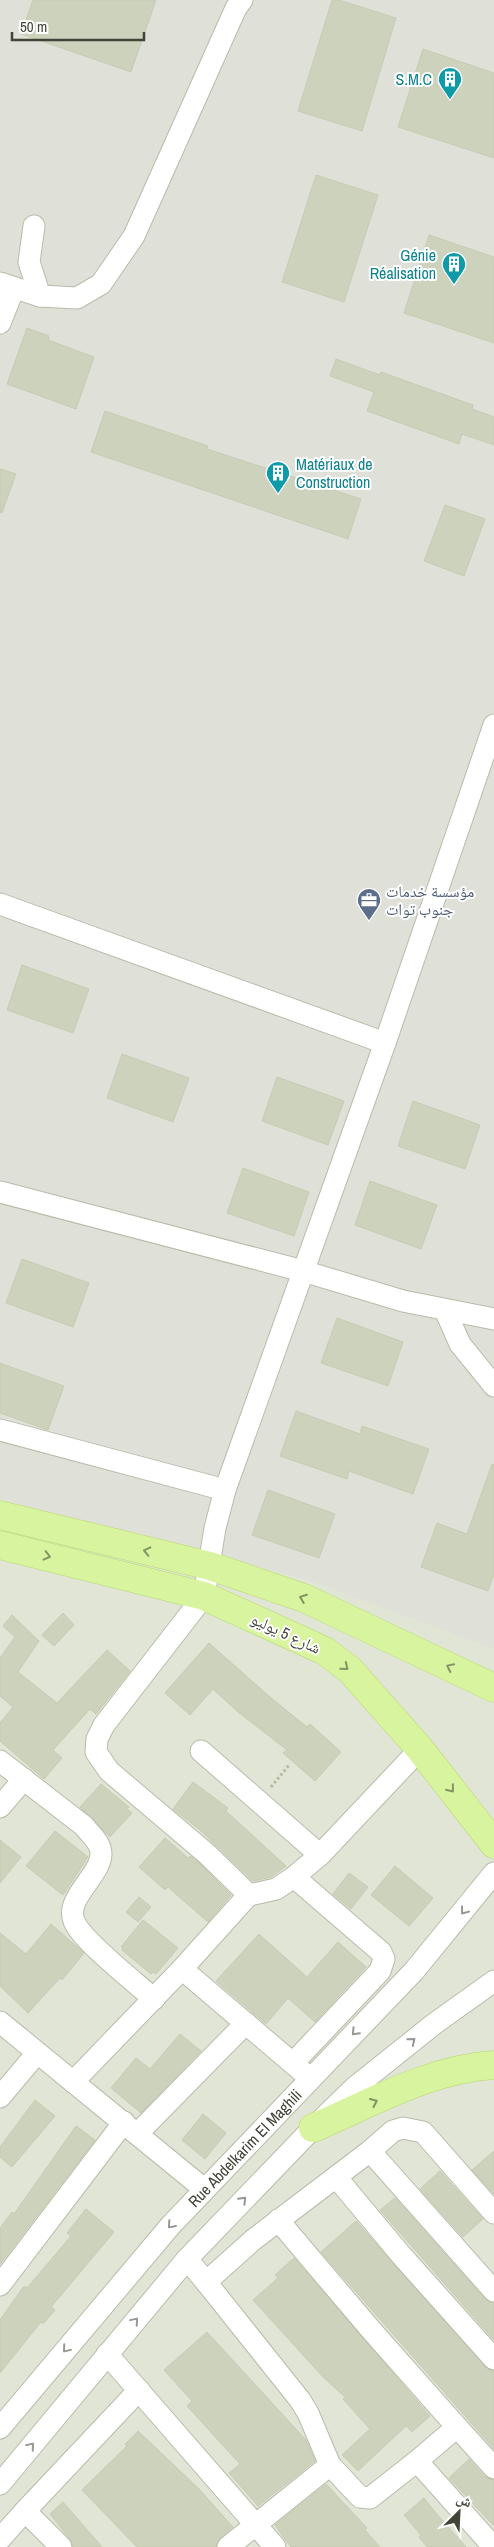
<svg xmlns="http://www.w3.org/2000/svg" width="494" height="2547" font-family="'Archivo Narrow','Noto Naskh Arabic',sans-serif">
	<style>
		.residential { fill: #e0e5d5 }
		.industrial { fill: #dfe1d8 }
		.building { fill: #cdd2bd; stroke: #c6ccb1 }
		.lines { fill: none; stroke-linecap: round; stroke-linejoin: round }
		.minor-casing { stroke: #b7bcaa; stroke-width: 23 }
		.major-casing { stroke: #b7d76f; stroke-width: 29 }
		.path { stroke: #b4bc9d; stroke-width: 3; stroke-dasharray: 2.5 2.5; stroke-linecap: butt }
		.minor { stroke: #fff; stroke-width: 21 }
		.major { stroke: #d8f49e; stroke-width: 28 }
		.oneway { stroke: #859365 }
		.oneway2 { stroke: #969891 }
		.labels { text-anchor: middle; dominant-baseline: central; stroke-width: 4; stroke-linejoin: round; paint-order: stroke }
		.culture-label { font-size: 16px; fill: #0d838f; stroke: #fff; text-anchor: end }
		.service-label { font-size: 16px; fill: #4e5e75; stroke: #fff; text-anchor: start }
		.street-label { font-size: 16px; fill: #414437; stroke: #fff }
	</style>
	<rect width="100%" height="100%" fill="#eef1e7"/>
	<path class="residential" d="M0,572L494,738V2547H0Z"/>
	<path class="industrial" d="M0,0H494V1649L308,1580L0,1499Z"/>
	<g class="building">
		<path d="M33,0H156L131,72L21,34Z"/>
		<path d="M332,0H339L396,18L362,131L298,111Z"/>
		<path d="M423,49L494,73V158L398,127Z"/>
		<path d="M316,175L378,195L344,302L282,282Z"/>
		<path d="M429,235L494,257V343L404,313Z"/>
		<path d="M27,328L49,336L48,340L94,357L76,409L7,384Z"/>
		<path d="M336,359L380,375L381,372L473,405L472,409L494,417V445L462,434L459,444L367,411L374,392L330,376Z"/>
		<path d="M105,411L208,446L207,449L361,499L348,539L91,452Z"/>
		<path d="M0,469L16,474L2,513L0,512Z"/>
		<path d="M445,505L485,519L464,576L424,561Z"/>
		<path d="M22,965L89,989L73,1033L7,1010Z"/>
		<path d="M122,1054L189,1078L173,1122L107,1098Z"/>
		<path d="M277,1077L344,1101L328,1145L262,1121Z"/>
		<path d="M413,1101L480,1125L465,1169L398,1146Z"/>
		<path d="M243,1168L309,1192L294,1236L227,1213Z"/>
		<path d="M370,1181L437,1205L421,1249L355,1225Z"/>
		<path d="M22,1259L89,1283L73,1327L6,1303Z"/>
		<path d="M337,1318L403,1342L388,1386L321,1363Z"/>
		<path d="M0,1363L64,1386L48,1430L0,1413Z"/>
		<path d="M296,1411L360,1434L362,1426L429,1449L413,1494L349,1471L347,1479L280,1456Z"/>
		<path d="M492,1464L494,1465V1574L488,1591L421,1567L437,1523L467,1534Z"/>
		<path d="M268,1490L335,1514L319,1558L252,1535Z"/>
		<path d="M63,1613L74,1625L54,1646L42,1635Z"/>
		<path d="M12,1615L39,1641L18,1672L57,1703L107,1650L130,1671L96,1714L90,1709L53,1750L62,1758L44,1779L0,1741V1723L13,1707L0,1696V1658L15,1637L3,1626Z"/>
		<path d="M209,1643L270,1697L307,1727L310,1724L341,1752L315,1781L283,1753L287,1750L238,1712L213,1689L190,1715L165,1693Z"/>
		<path d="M193,1782L228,1808L226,1811L286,1866L271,1877L253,1881L199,1829L173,1809Z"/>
		<path d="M101,1784L129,1807L127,1809L132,1813L110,1837L80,1807Z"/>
		<path d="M55,1831L88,1857L63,1895L26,1866Z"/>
		<path d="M165,1838L188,1858L190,1856L199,1863L231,1895L208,1922L168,1887L165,1890L139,1867Z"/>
		<path d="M0,1840L21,1857L0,1883Z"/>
		<path d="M395,1866L433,1898L409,1926L371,1895Z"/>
		<path d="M349,1873L368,1887L351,1909L333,1894Z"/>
		<path d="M139,1897L151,1907L138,1922L126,1912Z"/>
		<path d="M143,1920L178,1948L156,1974L153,1972L151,1974L122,1950L123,1948L121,1947Z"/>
		<path d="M51,1924L84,1953L62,1980L60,1978L28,2013L0,1986V1933L26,1954Z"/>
		<path d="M259,1934L307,1977L338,1942L366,1967L315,2022L288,1998L266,2024L216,1981Z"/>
		<path d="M180,2034L201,2051L141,2113L111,2088L136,2058L150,2069Z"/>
		<path d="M35,2100L55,2116L12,2167L0,2157V2147Z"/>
		<path d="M203,2114L226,2133L205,2159L182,2140Z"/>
		<path d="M76,2126L95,2140L0,2264V2228L12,2212L14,2214Z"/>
		<path d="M494,2151V2194L472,2170Z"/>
		<path d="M440,2171L483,2219L463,2237L420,2189Z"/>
		<path d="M395,2198L485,2299L494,2303V2340L380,2210Z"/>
		<path d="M86,2209L114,2232L51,2307L55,2310L43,2324L41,2322L0,2373V2320L24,2286L27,2288L71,2236L67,2233Z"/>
		<path d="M356,2221L485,2367L494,2371V2449L321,2252Z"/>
		<path d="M294,2258L430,2416L412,2432L406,2426L358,2471L342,2455L370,2429L343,2399L345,2397L324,2378L253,2300L278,2278L275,2275Z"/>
		<path d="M207,2332L306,2440L315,2461L258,2506L229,2473L240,2464L187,2406L192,2401L164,2370Z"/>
		<path d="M138,2431L198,2488L233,2527L220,2538L216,2547H137L82,2490L127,2446L125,2444Z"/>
		<path d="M469,2459L485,2477L494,2480V2526L449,2478Z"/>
		<path d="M326,2484L367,2528L365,2530L380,2547H291L286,2541L275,2525Z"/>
		<path d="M424,2498L435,2512L466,2547H427L419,2537L421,2535L404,2515Z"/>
		<path d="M63,2502L102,2547H73L70,2539L50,2514Z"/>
	</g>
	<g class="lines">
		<g class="minor-casing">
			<g id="minor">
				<path d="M34,226L29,262L40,296"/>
				<path d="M0,283L40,296L77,298L101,284L134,236L236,8L242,0"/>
				<path d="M0,323L14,288"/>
				<path d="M0,904L385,1043"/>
				<path d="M0,1192L303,1271L403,1301L494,1319"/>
				<path d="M445,1310L460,1344L494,1386"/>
				<path d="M0,1430L225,1490"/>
				<path d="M201,1751L320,1855"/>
				<path d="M0,1761L84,1826C89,1833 98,1840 100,1848C108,1871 64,1896 74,1921C81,1940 136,1983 154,1999"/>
				<path d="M0,1807L24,1779"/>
				<path d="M249,1895L207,1854L109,1771L96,1752L97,1739L104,1725L204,1596L215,1528L225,1490L385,1043L494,725"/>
				<path d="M182,1969L304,2073"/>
				<path d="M0,2022L204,2189"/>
				<path d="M293,2063L380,1971L384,1959L381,1952L294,1877"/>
				<path d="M73,2082L182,1969L244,1900L249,1895L276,1889L294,1877L320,1855L420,1749"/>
				<path d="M0,2097L37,2053"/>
				<path d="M137,2134L246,2023"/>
				<path d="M370,2151L494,2291"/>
				<path d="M336,2177L402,2256L494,2359"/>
				<path d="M278,2220L372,2331L457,2427"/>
				<path d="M187,2259L206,2282L253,2240L370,2151L393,2131L403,2128L423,2132L494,2213"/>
				<path d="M206,2282L300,2400L308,2413L330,2465"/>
				<path d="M0,2285L124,2122"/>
				<path d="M107,2354L275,2547"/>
				<path id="s1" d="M0,2428L171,2225L414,1971L494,1873"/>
				<path d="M417,2461L457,2427L494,2468"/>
				<path d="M0,2484L187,2259L313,2128L354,2088L434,2024L494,1981"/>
				<path d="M0,2539L25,2511"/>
				<path d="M61,2547L25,2511L139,2390"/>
				<path d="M228,2547L330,2465L360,2497L370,2498L417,2461L490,2543"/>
			</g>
		</g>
		<g class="major-casing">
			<g id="major">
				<path d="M0,1515L210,1566L304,1598L494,1688"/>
				<path d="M0,1545L204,1596L325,1651L350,1670L420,1749L494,1844"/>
				<path d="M313,2128C372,2103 429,2069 494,2065"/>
			</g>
		</g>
		<path class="path" d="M271,1787L290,1764"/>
		<use href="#minor" class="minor"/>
		<use href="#major" class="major"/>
	</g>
	<defs><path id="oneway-chevron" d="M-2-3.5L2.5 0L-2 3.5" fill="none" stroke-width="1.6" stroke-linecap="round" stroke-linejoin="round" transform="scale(1.25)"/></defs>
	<g class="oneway">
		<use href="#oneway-chevron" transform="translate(147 1551) rotate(-167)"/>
		<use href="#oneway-chevron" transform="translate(47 1556) rotate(14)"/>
		<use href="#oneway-chevron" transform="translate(303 1598) rotate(-159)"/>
		<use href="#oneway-chevron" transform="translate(345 1667) rotate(39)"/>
		<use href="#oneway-chevron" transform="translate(450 1667) rotate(-154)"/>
		<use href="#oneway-chevron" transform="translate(451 1789) rotate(52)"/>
		<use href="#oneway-chevron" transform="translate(374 2102) rotate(-24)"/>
	</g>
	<g class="oneway2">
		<use href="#oneway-chevron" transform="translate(464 1911) rotate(127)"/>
		<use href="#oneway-chevron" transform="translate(355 2032) rotate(134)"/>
		<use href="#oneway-chevron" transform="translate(412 2041) rotate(-39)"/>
		<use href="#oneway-chevron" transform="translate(243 2200) rotate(-46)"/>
		<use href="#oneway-chevron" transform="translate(171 2225) rotate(131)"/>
		<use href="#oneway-chevron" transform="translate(135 2321) rotate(-50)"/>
		<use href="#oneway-chevron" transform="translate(66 2349) rotate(130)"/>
		<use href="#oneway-chevron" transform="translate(31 2446) rotate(-50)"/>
	</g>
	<defs>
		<g id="building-pin" transform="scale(1.25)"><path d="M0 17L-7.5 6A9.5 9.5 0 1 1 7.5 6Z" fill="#0f9aa8" stroke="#fff"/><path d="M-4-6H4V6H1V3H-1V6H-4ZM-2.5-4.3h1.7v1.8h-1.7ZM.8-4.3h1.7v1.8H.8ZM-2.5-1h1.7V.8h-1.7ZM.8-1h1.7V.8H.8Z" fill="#fff"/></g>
		<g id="office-pin" transform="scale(1.25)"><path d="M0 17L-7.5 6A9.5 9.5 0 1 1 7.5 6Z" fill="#5c6f8a" stroke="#fff"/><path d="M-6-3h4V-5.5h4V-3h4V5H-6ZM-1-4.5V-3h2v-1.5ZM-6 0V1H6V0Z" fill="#fff"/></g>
	</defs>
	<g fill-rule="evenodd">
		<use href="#building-pin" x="450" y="79"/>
		<use href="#building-pin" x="454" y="264"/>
		<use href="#building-pin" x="278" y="473"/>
		<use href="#office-pin" x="369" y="900"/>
	</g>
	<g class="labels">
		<g class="culture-label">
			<text x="432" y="79">S.M.C</text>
			<text x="436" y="255">Génie<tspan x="436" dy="18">Réalisation</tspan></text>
			<text x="296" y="464" text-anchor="start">Matériaux de<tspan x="296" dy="18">Construction</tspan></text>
		</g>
		<g class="service-label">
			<text x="386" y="891">مؤسسة خدمات<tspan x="386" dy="18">جنوب توات</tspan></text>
		</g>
		<g class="street-label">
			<text transform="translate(286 1633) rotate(25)">شارع 5 يوليو</text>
			<text stroke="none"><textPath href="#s1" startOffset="372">Rue Abdelkarim El Maghili</textPath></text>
		</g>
	</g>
	<g transform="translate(459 2512) rotate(24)" stroke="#ffffff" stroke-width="4" paint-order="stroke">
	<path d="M0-4L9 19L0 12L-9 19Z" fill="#414437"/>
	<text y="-8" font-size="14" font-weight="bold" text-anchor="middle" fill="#414437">ش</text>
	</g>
	<path d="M12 32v8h132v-8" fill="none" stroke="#414437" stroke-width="2.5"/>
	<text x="20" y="32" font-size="15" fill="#414437" stroke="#ffffff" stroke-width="4" paint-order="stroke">50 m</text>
</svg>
